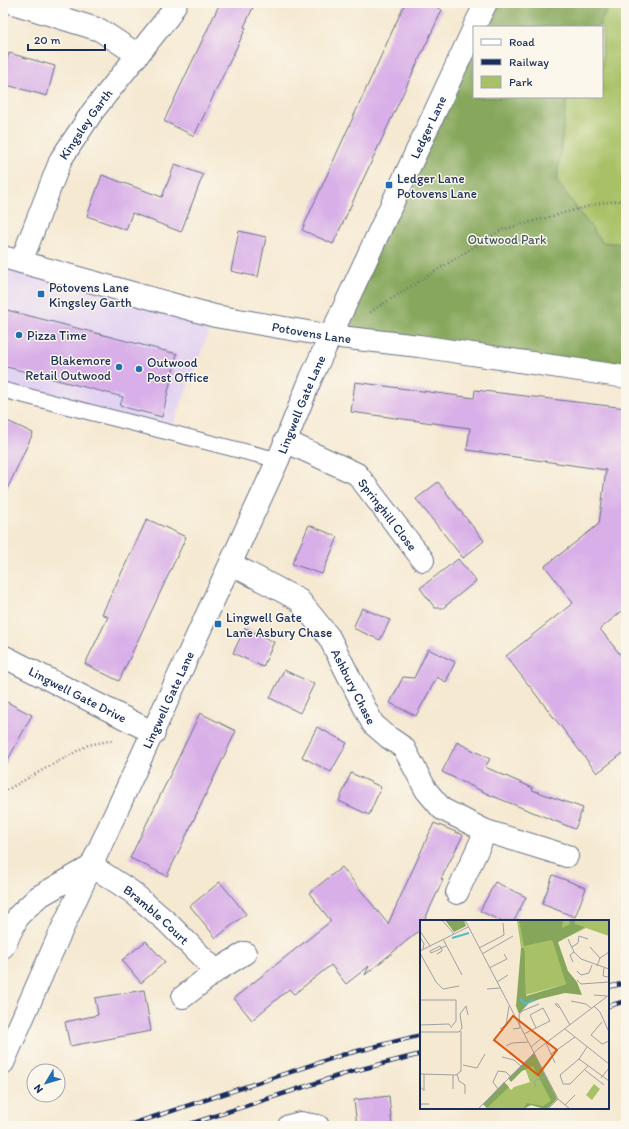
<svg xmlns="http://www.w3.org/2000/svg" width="629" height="1129" font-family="Itim,sans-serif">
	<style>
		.built { fill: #e3d3f2 }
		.green { fill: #a8c166; stroke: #627862 }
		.forest { fill: #86a75b; stroke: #506b5c }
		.building { fill: #d8afe8 }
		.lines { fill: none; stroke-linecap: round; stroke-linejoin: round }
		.service-casing { stroke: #677087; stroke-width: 17 }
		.minor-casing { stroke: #677087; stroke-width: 24 }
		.tertiary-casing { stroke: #677087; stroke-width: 24 }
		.path { stroke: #677087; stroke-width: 2.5; stroke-dasharray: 1 3; stroke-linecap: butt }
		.service { stroke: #fff; stroke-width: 15 }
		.minor { stroke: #fff; stroke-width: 22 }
		.tertiary { stroke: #fff; stroke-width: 22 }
		.rail-casing { stroke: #1b2f5e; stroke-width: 4.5 }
		.rail { stroke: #fbf7ec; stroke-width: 3; stroke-dasharray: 9; stroke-linecap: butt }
		.poi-dot { fill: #1f6fb2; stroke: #fbf7ec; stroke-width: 1.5 }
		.labels { text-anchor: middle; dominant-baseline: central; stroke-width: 3; stroke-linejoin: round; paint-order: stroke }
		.street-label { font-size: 13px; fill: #1b2f5e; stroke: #fbf7ec }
		.poi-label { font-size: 13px; fill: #1b2f5e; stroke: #fbf7ec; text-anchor: start }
		.park-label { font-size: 13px; fill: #455b60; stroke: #fbf7ec }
		.inset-river { fill: none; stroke: #53bad1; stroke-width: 2 }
		.inset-road { fill: none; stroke: #9e9fa4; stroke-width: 1 }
		.view { fill: #de5710; fill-opacity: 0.15; stroke: #de5710; stroke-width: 2 }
		.inset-edge { fill: none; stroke: #1b2f5e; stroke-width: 2 }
	</style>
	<rect width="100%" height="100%" fill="#fbf7ec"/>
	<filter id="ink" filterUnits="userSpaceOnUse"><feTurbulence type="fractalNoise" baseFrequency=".025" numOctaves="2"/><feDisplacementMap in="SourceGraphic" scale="8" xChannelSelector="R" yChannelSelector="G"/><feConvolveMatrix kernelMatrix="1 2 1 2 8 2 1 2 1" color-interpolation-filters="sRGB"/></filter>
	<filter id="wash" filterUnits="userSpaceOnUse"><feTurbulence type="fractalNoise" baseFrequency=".012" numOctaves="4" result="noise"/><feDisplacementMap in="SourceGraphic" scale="16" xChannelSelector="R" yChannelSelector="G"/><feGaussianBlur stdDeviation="0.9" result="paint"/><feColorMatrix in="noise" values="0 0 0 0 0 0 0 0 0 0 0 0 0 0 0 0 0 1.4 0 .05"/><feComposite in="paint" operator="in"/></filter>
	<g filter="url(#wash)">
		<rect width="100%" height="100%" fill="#f5e9d2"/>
		<path class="built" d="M3,264L215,316L170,433L3,390Z"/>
		<path class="green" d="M486,3H626V377L419,346L474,97H602V27H474Z"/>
		<g class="forest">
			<path d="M486,3H611L598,27H474Z"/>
			<path d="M474,28V97H567L557,181L602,242L626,244V378L331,336Z"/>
		</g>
		<g id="blocks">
			<g class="building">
				<path d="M220,3H255L244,27L246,28L194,136L164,121Z"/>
				<path d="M405,3H427L442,10L333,244L302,230Z"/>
				<path d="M9,53L55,66L47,96L3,84V76Z"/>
				<path d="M175,164L203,175L181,232L132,213L126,230L87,216L102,175L162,197Z"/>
				<path d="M239,231L266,237L258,277L231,271Z"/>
				<path d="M3,309L177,354L162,417L120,406L123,397L3,366Z"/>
				<path d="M355,382L474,398L475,390L626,408V608L600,629L626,662V751L597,773L506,656L573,603L545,566L599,524L606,470L467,450L470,428L351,412Z"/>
				<path d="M3,419L33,433L3,498Z"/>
				<path d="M438,482L484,541L463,558L416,499Z"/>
				<path d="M147,519L186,537L119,681L85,664L108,617L102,614Z"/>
				<path d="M309,525L338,537L322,574L292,564Z"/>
				<path d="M458,559L476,581L443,608H435L420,588Z"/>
				<path d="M362,608L390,620L380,640L353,628Z"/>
				<path d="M245,628L274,642L263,667L233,653Z"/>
				<path d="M428,649L455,662L446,682L437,677L416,716L390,703L403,677L414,678Z"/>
				<path d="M284,670L314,684L300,713L270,698Z"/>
				<path d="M3,700L32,715L3,769Z"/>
				<path d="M200,713L236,731L167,876L130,858Z"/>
				<path d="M317,727L347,743L331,772L302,757Z"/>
				<path d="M457,742L490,759L485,767L533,788L532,790L583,808L575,829L490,795L442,772Z"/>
				<path d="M351,773L381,787L369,815L339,801Z"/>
				<path d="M434,823L463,835L441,879L443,880L424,921H421L420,930L365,975L369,966L346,984L331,965L294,994L289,989L252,1020L234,998L331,921L309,893L342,867L388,924Z"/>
				<path d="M553,875L586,888L575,917L542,904Z"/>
				<path d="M220,882L246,914L216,938L190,906Z"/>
				<path d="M495,882L526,897L514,921H501L480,911Z"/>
				<path d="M146,941L165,962L141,983L122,960Z"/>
				<path d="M144,990L151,1031L70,1046L65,1022L98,1015L95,998Z"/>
				<path d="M389,1096L392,1126H357L354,1100Z"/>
			</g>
		</g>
	</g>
	<g filter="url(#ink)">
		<use href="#blocks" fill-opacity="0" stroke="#677087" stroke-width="1"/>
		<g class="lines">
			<g class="service-casing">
				<path id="service" d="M3,390L278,460"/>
			</g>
			<g class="minor-casing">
				<g id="minor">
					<path d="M13,3L100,30L138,55"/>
					<path id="s1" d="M21,262L61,159L93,111L168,17L176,3"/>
					<path id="s2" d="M285,441L357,474L423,560"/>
					<path id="s3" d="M231,564L299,600L329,637L373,724L388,737L404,748L426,790L442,809L486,831L567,856"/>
					<path id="s4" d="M3,656L154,733"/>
					<path d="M457,893L486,831"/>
					<path id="s5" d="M3,947L19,915L38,897L92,866L132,892L167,922L216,971"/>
					<path d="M183,997L216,971L245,953"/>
					<path d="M289,1126L301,1123L318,1126"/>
				</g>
			</g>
			<g class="tertiary-casing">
				<g id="tertiary">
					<path d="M474,27L486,3"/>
					<path id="s6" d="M3,257L215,316L331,336L419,346L626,377"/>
					<path id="s7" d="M3,1063L58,938L278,460L311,378L474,28"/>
				</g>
			</g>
			<g class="path">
				<path d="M370,312L501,230L601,203L626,200"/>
				<path d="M3,792L88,745L114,740"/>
			</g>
			<use href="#service" class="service"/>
			<use href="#minor" class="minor"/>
			<use href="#tertiary" class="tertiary"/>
			<g class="rail-casing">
				<g id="rail">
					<path d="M608,987L626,983"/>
					<path d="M608,1006L626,1001"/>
					<path d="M126,1126L342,1055L421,1035"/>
					<path d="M184,1126L350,1072L421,1054"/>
				</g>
			</g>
			<use href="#rail" class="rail"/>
		</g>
	</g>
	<g class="poi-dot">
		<rect x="385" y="181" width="8" height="8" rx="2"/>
		<rect x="37" y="290" width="8" height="8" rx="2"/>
		<circle cx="19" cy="335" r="4"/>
		<circle cx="119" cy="367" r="4"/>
		<circle cx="139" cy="369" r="4"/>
		<rect x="214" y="620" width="8" height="8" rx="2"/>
	</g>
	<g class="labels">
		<g class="street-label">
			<text stroke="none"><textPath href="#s1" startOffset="153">Kingsley Garth</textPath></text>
			<text stroke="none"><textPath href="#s7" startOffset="1028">Ledger Lane</textPath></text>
			<text stroke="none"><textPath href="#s6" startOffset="318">Potovens Lane</textPath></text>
			<text stroke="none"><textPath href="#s7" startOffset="723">Lingwell Gate Lane</textPath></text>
			<text stroke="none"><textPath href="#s2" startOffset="130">Springhill Close</textPath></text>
			<text stroke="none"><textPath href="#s3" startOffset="180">Ashbury Chase</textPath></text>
			<text stroke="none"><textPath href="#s4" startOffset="84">Lingwell Gate Drive</textPath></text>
			<text stroke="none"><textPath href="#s7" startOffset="399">Lingwell Gate Lane</textPath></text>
			<text stroke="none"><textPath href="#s5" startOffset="205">Bramble Court</textPath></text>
		</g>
		<g class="poi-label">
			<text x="397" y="178">Ledger Lane<tspan x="397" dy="15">Potovens Lane</tspan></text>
			<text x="49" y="287">Potovens Lane<tspan x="49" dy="15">Kingsley Garth</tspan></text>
			<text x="27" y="335">Pizza Time</text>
			<text x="111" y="360" text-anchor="end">Blakemore<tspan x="111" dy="15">Retail Outwood</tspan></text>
			<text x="147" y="362">Outwood<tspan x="147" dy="15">Post Office</tspan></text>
			<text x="226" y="617">Lingwell Gate<tspan x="226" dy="15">Lane Asbury Chase</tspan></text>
		</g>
		<g class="park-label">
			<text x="507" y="239">Outwood Park</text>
		</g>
	</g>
	<g transform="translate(420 920)">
		<rect width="189" height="189" fill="#f5e9d2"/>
		<path d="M97,0H189V16L166,8L136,23L146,64L106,75L105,32L104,28H101ZM114,133L137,177L124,189L111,185L103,189H68L63,184L84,162L91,170L94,167L110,162L106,151L101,146ZM174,164L180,169L172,180L166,175Z" fill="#a8c166"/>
		<path d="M25,0H44L46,6L34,12ZM99,0H143L142,8L150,4L149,0H155V4L165,7L138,22L148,51L157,62L162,75L145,73L120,79L109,83L99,94L96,86L101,28H104L105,32L106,76L146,64L133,22L131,20L104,26ZM114,133L137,179L127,189L111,185L103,189L107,183L123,186L131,181L113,146L102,151L91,162L88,158ZM84,162L89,167L67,188L63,184Z" fill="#86a75b"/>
		<path class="inset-river" d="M32,18L49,13M100,79L105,84L114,80"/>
		<path class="inset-road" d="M22,0L34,14M45,0L138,179L150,189M83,3L84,15M0,11L10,26M0,17L4,24L3,29M23,19L42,55M148,19L154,32L161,39L189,49M152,27L158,23L159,16L168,19M170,27L180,38M59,28L84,15M0,31L48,7M0,33L16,62L23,69L39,66M17,34L22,31V30L20,26L10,31L11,33L20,29L21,28L26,26M62,34L93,16M153,42L150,35L154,32M177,46L180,38L189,32M69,48L87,39L84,34M184,48L183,56L188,57M157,51L161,55L169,53L172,45M157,60L161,64L189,62M77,62L88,55M67,69L80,68M174,75L187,76M0,80H36V101L32,106M151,81L166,84L171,88M174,86L180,92L189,112M139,88L135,84H138L150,105M182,102L171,115L182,124L189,121M0,105L29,104L32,108M80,109L86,105L89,86M93,109L100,108L99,95L102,91L119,84M145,109L189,144M0,112H39L42,108L40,94L46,86L48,95M104,114L130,101L123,88L110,95L116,108M126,123L135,143M86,126L92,123L108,122M111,127L123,117M167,127L159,139L140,155L143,164H150L168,146M131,134L155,117M82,137L94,140L101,146M159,139L189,161M43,145L57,148L65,134M165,150L184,165M0,154L36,155L41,151V111M0,154V167L4,170M37,154L39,161L45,165V174M181,158L189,148M116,167L114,161L126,156M33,169V155M78,169L73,162L78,151L86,152L90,156M4,171V154M145,185L155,175M0,189L1,184H9M58,189L118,129L189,75M128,189L138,179"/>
		<path class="view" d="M93,96L137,130L118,155L74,120Z"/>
		<rect width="189" height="189" class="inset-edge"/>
	</g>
	<rect width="629" height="1129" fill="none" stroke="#fbf7ec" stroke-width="16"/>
	<rect x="473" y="26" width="130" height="72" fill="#fbf7ec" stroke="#a1a7b3"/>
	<rect x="481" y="39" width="20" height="6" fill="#ffffff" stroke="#a1a7b3"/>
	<text x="509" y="46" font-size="12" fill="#1b2f5e">Road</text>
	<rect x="481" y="59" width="20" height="6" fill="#1b2f5e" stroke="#a1a7b3"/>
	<text x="509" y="66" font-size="12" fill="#1b2f5e">Railway</text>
	<rect x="481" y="76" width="20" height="12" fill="#a8c166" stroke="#a1a7b3"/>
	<text x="509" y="86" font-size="12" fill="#1b2f5e">Park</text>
	<g transform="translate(46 1083) rotate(232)"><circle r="19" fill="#fbf7ec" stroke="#a1a7b3"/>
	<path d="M0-3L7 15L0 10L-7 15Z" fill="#1f6fb2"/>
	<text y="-6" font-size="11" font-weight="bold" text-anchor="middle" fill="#1b2f5e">N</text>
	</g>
	<path d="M28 44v6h77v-6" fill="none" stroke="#1b2f5e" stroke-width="2"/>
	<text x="34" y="44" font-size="12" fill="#1b2f5e" stroke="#fbf7ec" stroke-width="3" paint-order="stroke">20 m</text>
</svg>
